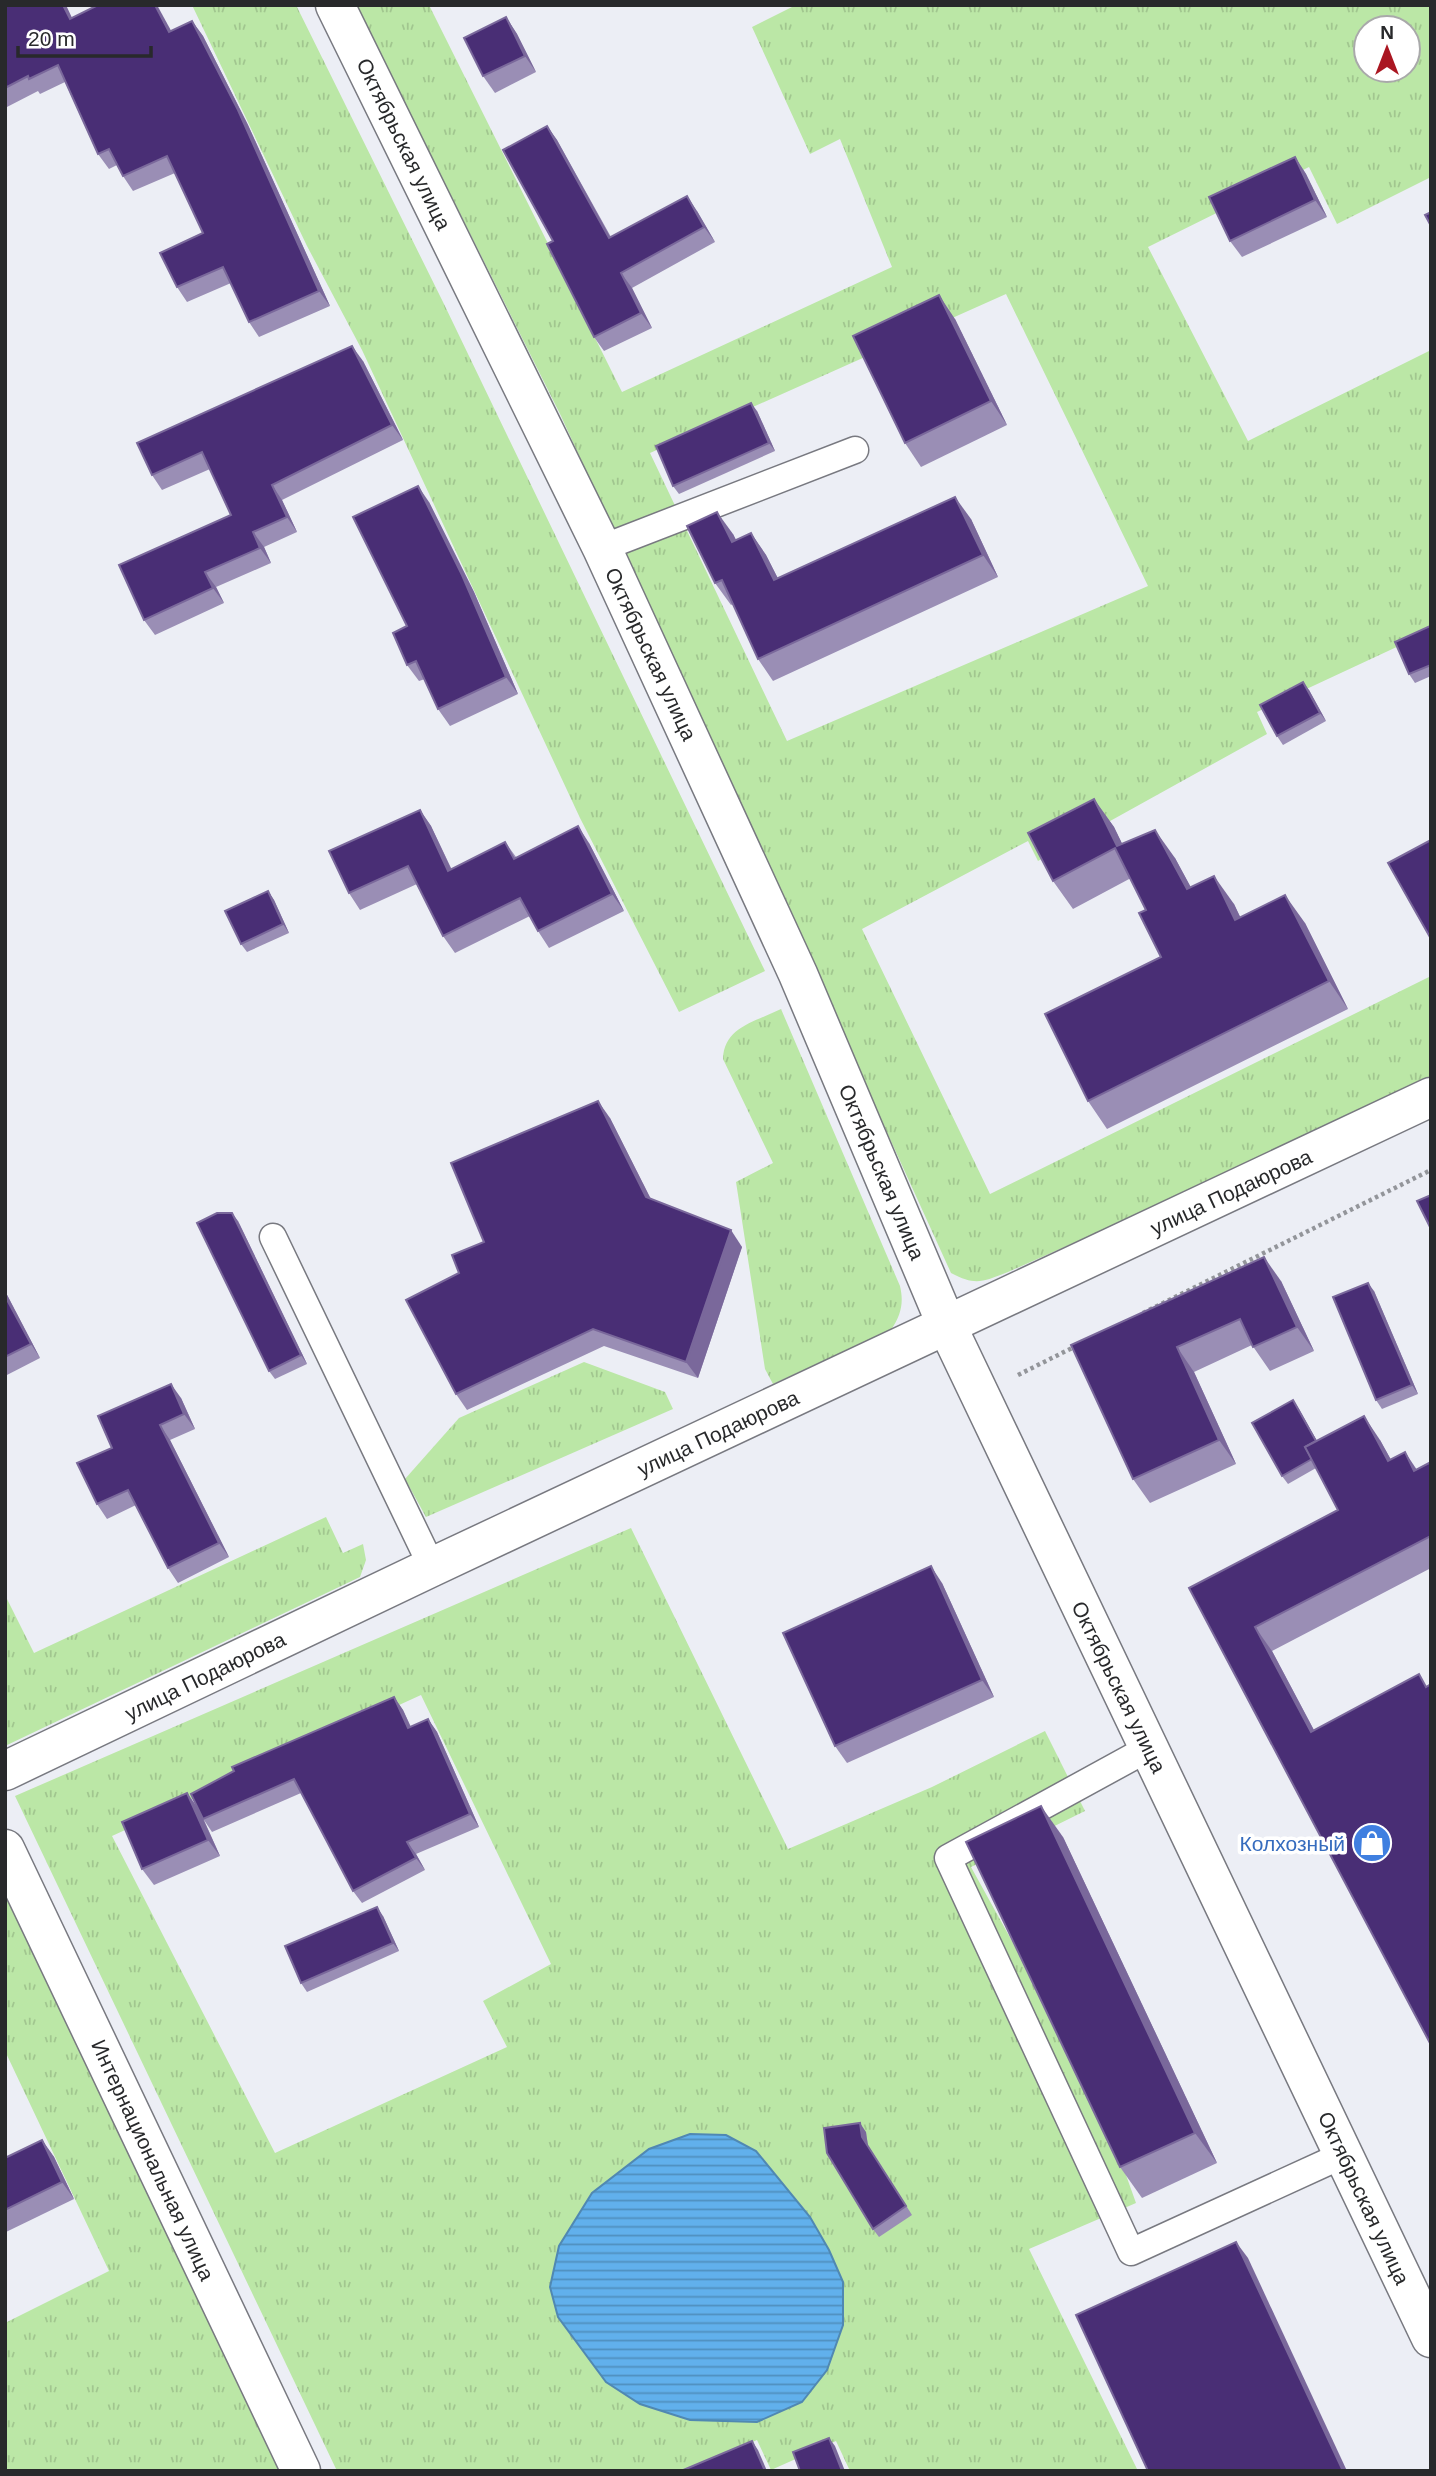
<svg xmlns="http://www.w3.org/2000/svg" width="1436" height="2476" font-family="Arial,sans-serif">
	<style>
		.grass { fill: url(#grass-tufts); fill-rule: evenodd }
		.water { fill: url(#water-rules); stroke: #5088b2; stroke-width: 2 }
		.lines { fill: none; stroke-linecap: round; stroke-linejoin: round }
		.lane-casing { stroke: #787980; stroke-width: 29 }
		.street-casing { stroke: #787980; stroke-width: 41 }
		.path { stroke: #93959a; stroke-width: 4.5; stroke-dasharray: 3.5 3.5; stroke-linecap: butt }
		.lane { stroke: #fff; stroke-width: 26 }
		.street { stroke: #fff; stroke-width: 38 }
		.wall { fill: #9a8eb5 }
		.shaded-wall { fill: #7a689b }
		.building { fill: #492e75; stroke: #7a689b; stroke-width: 2 }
		.labels { text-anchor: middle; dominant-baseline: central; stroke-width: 7; stroke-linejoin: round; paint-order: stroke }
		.street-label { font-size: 21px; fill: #28292b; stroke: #fff }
		.shop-label { font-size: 21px; fill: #366cbe; stroke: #fff; text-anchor: end }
	</style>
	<defs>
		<pattern id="grass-tufts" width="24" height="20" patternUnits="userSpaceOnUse" patternTransform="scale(1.75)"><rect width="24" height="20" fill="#bbe7a6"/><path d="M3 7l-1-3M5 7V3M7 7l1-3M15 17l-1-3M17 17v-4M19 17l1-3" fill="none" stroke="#a1c68f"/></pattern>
		<pattern id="water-rules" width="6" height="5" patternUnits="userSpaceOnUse" patternTransform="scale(1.75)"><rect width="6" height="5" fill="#61b0ec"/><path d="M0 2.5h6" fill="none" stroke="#508fbf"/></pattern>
	</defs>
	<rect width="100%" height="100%" fill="#eceef5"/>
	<g class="grass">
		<path d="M192,5H296L443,302L765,971L679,1012L580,818L362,350L307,246Z"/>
		<path d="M356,5H429L622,392L892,267L840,139L810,154L752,27L796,5H1431V177L1337,224L1309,167L1148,247L1248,441L1431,350V631L1257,712L1267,734L1038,861L1028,841L862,929L990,1194L1431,976V1079L1238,1170L1008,1272C982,1282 976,1286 951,1273L561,416ZM1366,28H1408V70H1366ZM1006,294L1148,586L787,741L650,453Z"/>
		<path d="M781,1009L900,1286C904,1303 901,1315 891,1330L773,1384L765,1369L736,1182L773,1163L723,1059C724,1027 755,1022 781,1009Z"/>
		<path d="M584,1362L665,1392L673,1409L426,1517L405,1479L459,1418Z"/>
		<path d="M326,1517L343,1553L363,1544L366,1560L360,1577L5,1746V1595L34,1653Z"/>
		<path d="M631,1528L788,1849L932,1787L1045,1731L1085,1811L971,1867L1066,2039L1112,2136L1136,2203L1029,2249L1138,2471H850L836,2441L771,2470L757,2440L685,2471H337L15,1796ZM421,1695L551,1964L483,2001L507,2047L275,2153L112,1836Z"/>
		<path d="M5,1886L282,2471H5V2323L109,2271L5,2051Z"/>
	</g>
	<path class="water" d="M690,2134L726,2135L756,2151L810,2217L829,2250L843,2282V2325L827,2370L802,2402L757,2422L690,2420L640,2404L606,2382L558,2317L550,2287L559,2246L592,2193L649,2149Z"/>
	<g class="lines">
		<g class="lane-casing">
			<g id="lane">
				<path d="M602,548L855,450"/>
				<path d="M273,1237L432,1567"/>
				<path d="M1149,1748L948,1858L1131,2252L1343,2155"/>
			</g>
		</g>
		<g class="street-casing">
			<g id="street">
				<path d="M335,5L602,548L798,974L947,1326L1431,2338"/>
				<path d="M5,1771L432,1567L1431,1097"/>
				<path d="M5,1849L301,2471"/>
			</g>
		</g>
		<g class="path">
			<path d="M1143,1313L1431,1170"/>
			<path d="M1018,1375L1076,1346"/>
		</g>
		<use href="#lane" class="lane"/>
		<use href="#street" class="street"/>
	</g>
	<g class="wall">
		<path d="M5,5L72,18L171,31L192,21L203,36L248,125L330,306L259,337L249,322L231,283L187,302L177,287L203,233L175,173L133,191L123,176L117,165L109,169L98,154L65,82L40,94L38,91L5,108Z"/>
		<path d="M506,17L517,34L536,72L495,93L483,76Z"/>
		<path d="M547,126L557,140L611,237L697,211L715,242L632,288L652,328L604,351L594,337L553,241Z"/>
		<path d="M1295,157L1306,174L1327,217L1242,257L1230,241Z"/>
		<path d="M955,319L1007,425L921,467L905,443Z"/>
		<path d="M363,361L403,440L282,500L297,532L264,547L271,563L216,587L224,603L155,635L144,620L231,515L210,469L162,490L152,475Z"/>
		<path d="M757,411L775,451L679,494L673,486Z"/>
		<path d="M429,502L474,592L518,694L450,726L438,709L425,679L419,681L407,665V626Z"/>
		<path d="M971,519L998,577L773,681L758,659L733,604L731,605L715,583L733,534L736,540L751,533L766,555L778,579Z"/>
		<path d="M1431,628V676L1415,683L1409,674Z"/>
		<path d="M1309,690L1326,721L1283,745L1277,736Z"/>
		<path d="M1094,799L1114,827L1122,844L1175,858L1191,888L1234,904L1240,917L1305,923L1348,1009L1107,1129L1088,1101L1161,957L1146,910L1131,878L1073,909L1053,881Z"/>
		<path d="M420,810L431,826L452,870L505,842L516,857L589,843L624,911L549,948L538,931L530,916L455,953L443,936L417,884L360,910L349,893Z"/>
		<path d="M268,891L274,900L289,933L247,952L241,944Z"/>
		<path d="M610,1118L650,1198L742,1247L698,1378L604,1346L467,1410L456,1394L459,1273L484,1242Z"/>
		<path d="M238,1221L307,1364L275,1379L269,1371Z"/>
		<path d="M1281,1281L1314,1351L1270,1371L1252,1345L1194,1372L1236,1464L1150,1503L1133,1479L1071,1345Z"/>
		<path d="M5,1291L40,1358L5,1376Z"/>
		<path d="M1374,1291L1418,1394L1382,1409L1376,1400Z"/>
		<path d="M181,1398L195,1429L170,1440L229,1557L178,1583L168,1568L136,1505L107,1519L97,1504Z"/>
		<path d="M1293,1400L1317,1441L1380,1440L1391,1460L1417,1470L1431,1462V1568L1272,1651L1314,1730L1431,2045L1189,1588L1338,1510L1316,1468L1288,1484L1282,1476Z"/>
		<path d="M942,1583L994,1697L847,1763L835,1746Z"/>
		<path d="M394,1697L403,1710L411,1727L428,1719L437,1732L479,1827L416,1854L425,1870L362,1903L353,1891L301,1793L212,1832L204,1820L220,1856L154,1885L142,1869L187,1793L198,1808Z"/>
		<path d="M1063,1837L1217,2163L1142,2198L1120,2167Z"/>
		<path d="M383,1916L399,1951L307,1992L301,1983Z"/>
		<path d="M866,2132L868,2146L912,2215L879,2237L873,2229Z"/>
		<path d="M42,2140L54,2157L74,2199L6,2232L5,2158Z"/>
	</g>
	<g class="shaded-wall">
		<path d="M63,5H66L80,35L70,19Z"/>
		<path d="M155,5H157L180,47L169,32Z"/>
		<path d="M506,17L517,34L536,72L525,56Z"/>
		<path d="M192,21L203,36L248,125L330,306L319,291Z"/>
		<path d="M547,126L557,140L619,253L609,238Z"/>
		<path d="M1295,157L1306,174L1327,217L1315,200Z"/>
		<path d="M687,196L697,211L715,242L704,227Z"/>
		<path d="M621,273L632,288L652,328L641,313Z"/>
		<path d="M939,295L955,319L1007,425L991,401Z"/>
		<path d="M352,346L363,361L403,440L392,425Z"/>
		<path d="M751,403L757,411L775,451L769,443Z"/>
		<path d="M272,485L282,500L297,532L287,517Z"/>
		<path d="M418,486L429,502L474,592L518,694L506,677Z"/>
		<path d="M955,497L971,519L998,577L983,555Z"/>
		<path d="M717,512L733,534L748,564L732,542Z"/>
		<path d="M253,532L264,547L271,563L260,548Z"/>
		<path d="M751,533L766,555L790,602L774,580Z"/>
		<path d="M205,572L216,587L224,603L213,588Z"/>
		<path d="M1303,682L1309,690L1326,721L1320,713Z"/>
		<path d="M1094,799L1114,827L1137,874L1117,846Z"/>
		<path d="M420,810L431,826L460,888L448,871Z"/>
		<path d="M578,826L589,843L624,911L612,894Z"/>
		<path d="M1155,830L1175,858L1207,917L1187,889Z"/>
		<path d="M1214,876L1234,904L1255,948L1235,920Z"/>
		<path d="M268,891L274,900L289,933L283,924Z"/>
		<path d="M1285,895L1305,923L1348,1009L1329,981Z"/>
		<path d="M598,1101L610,1118L658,1213L646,1197Z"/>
		<path d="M232,1213L238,1221L307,1364L301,1355Z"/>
		<path d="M731,1230L742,1247L698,1378L686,1362Z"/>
		<path d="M1264,1257L1281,1281L1314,1351L1297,1327Z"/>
		<path d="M1368,1283L1374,1291L1418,1394L1412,1385Z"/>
		<path d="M5,1291L40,1358L31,1344L5,1296Z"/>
		<path d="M1177,1347L1194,1372L1236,1464L1219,1440Z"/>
		<path d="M171,1384L181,1398L195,1429L184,1414Z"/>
		<path d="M1293,1400L1299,1409L1328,1461L1322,1453Z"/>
		<path d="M1364,1416L1380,1440L1405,1485L1388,1461Z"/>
		<path d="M160,1425L170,1440L229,1557L219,1543Z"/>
		<path d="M1405,1452L1421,1476L1414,1471Z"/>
		<path d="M931,1566L942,1583L994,1697L982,1680Z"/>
		<path d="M1255,1627L1272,1651L1327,1755L1311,1732Z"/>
		<path d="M394,1697L403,1710L417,1741L408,1728Z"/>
		<path d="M428,1719L437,1732L479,1827L470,1814Z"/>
		<path d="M187,1793L199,1810L220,1856L208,1840Z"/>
		<path d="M1041,1806L1063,1837L1217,2163L1195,2133Z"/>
		<path d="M407,1842L416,1854L425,1870L416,1858Z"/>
		<path d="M377,1907L383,1916L399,1951L393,1943Z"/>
		<path d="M860,2123L866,2132L868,2146L912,2215L862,2137Z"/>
		<path d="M42,2140L54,2157L74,2199L62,2182Z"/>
		<path d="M1236,2242L1248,2258L1347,2471H1343Z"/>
		<path d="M829,2438L835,2446L845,2471H842Z"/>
		<path d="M752,2441L758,2450L767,2471H765Z"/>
	</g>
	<g class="building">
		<path d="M5,5H63L70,19L98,5H155L169,32L192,21L238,110L319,291L249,322L223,267L177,287L160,253L203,233L167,156L123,176L109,149L98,154L58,65L29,79L28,76L5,88Z"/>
		<path d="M506,17L525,56L483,76L464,38Z"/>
		<path d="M547,126L609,238L687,196L704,227L621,273L641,313L594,337L547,244L553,241L503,150Z"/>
		<path d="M1295,157L1315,200L1230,241L1209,197Z"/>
		<path d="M1431,212V226L1425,215Z"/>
		<path d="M939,295L991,401L905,443L853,336Z"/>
		<path d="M352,346L392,425L272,485L287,517L253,532L260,548L205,572L213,588L144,620L119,565L231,515L202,452L152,475L137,443Z"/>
		<path d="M751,403L769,443L673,486L656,446Z"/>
		<path d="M418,486L462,575L506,677L438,709L416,661L407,665L393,633L407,626L353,517Z"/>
		<path d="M955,497L983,555L758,659L722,580L715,583L687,526L717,512L732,542L751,533L774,580Z"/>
		<path d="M1430,626L1431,629V665L1409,674L1395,642Z"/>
		<path d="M1303,682L1320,713L1277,736L1260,705Z"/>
		<path d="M1094,799L1117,846L1155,830L1187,889L1214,876L1235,920L1285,895L1329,981L1088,1101L1045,1014L1161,957L1139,913L1146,910L1115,848L1053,881L1028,833Z"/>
		<path d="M420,810L448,871L505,842L514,859L578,826L612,894L538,931L520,898L443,936L408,866L349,893L329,851Z"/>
		<path d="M1431,840V939L1388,863Z"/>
		<path d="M268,891L283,924L241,944L225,911Z"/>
		<path d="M598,1101L646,1197L731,1230L686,1362L593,1329L456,1394L406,1300L459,1273L452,1255L484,1242L451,1163Z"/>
		<path d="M1431,1195V1229L1417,1201Z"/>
		<path d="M217,1213H232L301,1355L269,1371L197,1223Z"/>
		<path d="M1264,1257L1297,1327L1253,1347L1240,1319L1177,1347L1219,1440L1133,1479L1071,1345Z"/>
		<path d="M1368,1283L1412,1385L1376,1400L1333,1297Z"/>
		<path d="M5,1296L31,1344L5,1357Z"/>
		<path d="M171,1384L184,1414L160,1425L219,1543L168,1568L128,1490L97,1504L77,1463L112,1448L98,1416Z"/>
		<path d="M1293,1400L1316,1441L1305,1447L1312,1459L1282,1476L1252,1423Z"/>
		<path d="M1364,1416L1388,1461L1405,1452L1414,1471L1431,1462V1536L1255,1627L1311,1732L1419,1674L1426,1687L1431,1684V2045L1189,1588L1338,1510L1305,1447Z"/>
		<path d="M931,1566L982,1680L835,1746L783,1633Z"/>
		<path d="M394,1697L408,1728L428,1719L470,1814L407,1842L416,1858L353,1891L294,1779L203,1819L191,1794L234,1771L232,1767Z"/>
		<path d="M187,1793L208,1840L142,1869L122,1822Z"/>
		<path d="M1041,1806L1195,2133L1120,2167L966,1842Z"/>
		<path d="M377,1907L393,1943L301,1983L285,1946Z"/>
		<path d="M860,2123L862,2137L906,2206L873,2229L827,2153L824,2128Z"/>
		<path d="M42,2140L62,2182L5,2210V2158Z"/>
		<path d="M1236,2242L1343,2471H1148L1076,2315Z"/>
		<path d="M829,2438L842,2471H800L793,2452Z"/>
		<path d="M752,2441L765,2471H681Z"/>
	</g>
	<defs>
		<g id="shop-disc" transform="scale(2.0125)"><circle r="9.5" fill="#3f7fe0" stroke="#fff"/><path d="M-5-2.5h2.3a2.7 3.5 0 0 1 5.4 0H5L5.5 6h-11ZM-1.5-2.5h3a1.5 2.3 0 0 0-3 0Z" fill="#fff"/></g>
	</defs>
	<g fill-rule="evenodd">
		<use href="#shop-disc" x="1372" y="1843"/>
	</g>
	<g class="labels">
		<g class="street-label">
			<text transform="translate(404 144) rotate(64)">Октябрьская улица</text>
			<text transform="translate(651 654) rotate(65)">Октябрьская улица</text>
			<text transform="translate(882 1172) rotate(67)">Октябрьская улица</text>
			<text transform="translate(1231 1192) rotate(-25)">улица Подаюрова</text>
			<text transform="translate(718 1433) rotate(-25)">улица Подаюрова</text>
			<text transform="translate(205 1676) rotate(-26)">улица Подаюрова</text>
			<text transform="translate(1119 1687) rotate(64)">Октябрьская улица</text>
			<text transform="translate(153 2160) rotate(65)">Интернациональная улица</text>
			<text transform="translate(1364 2198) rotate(65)">Октябрьская улица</text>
		</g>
		<g class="shop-label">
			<text x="1345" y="1843">Колхозный</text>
		</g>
	</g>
	<rect width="1436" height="2476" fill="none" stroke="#28292b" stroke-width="14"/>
	<g transform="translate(1387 49)"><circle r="33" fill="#ffffff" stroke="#a9a9aa" stroke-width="2"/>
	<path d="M0-5L12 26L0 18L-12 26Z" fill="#aa1621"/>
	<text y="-10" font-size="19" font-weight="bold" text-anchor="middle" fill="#28292b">N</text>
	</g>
	<path d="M18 46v10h133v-10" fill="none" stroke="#28292b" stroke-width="3.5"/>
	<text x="28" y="46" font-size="21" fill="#28292b" stroke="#ffffff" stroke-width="5" paint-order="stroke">20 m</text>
</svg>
